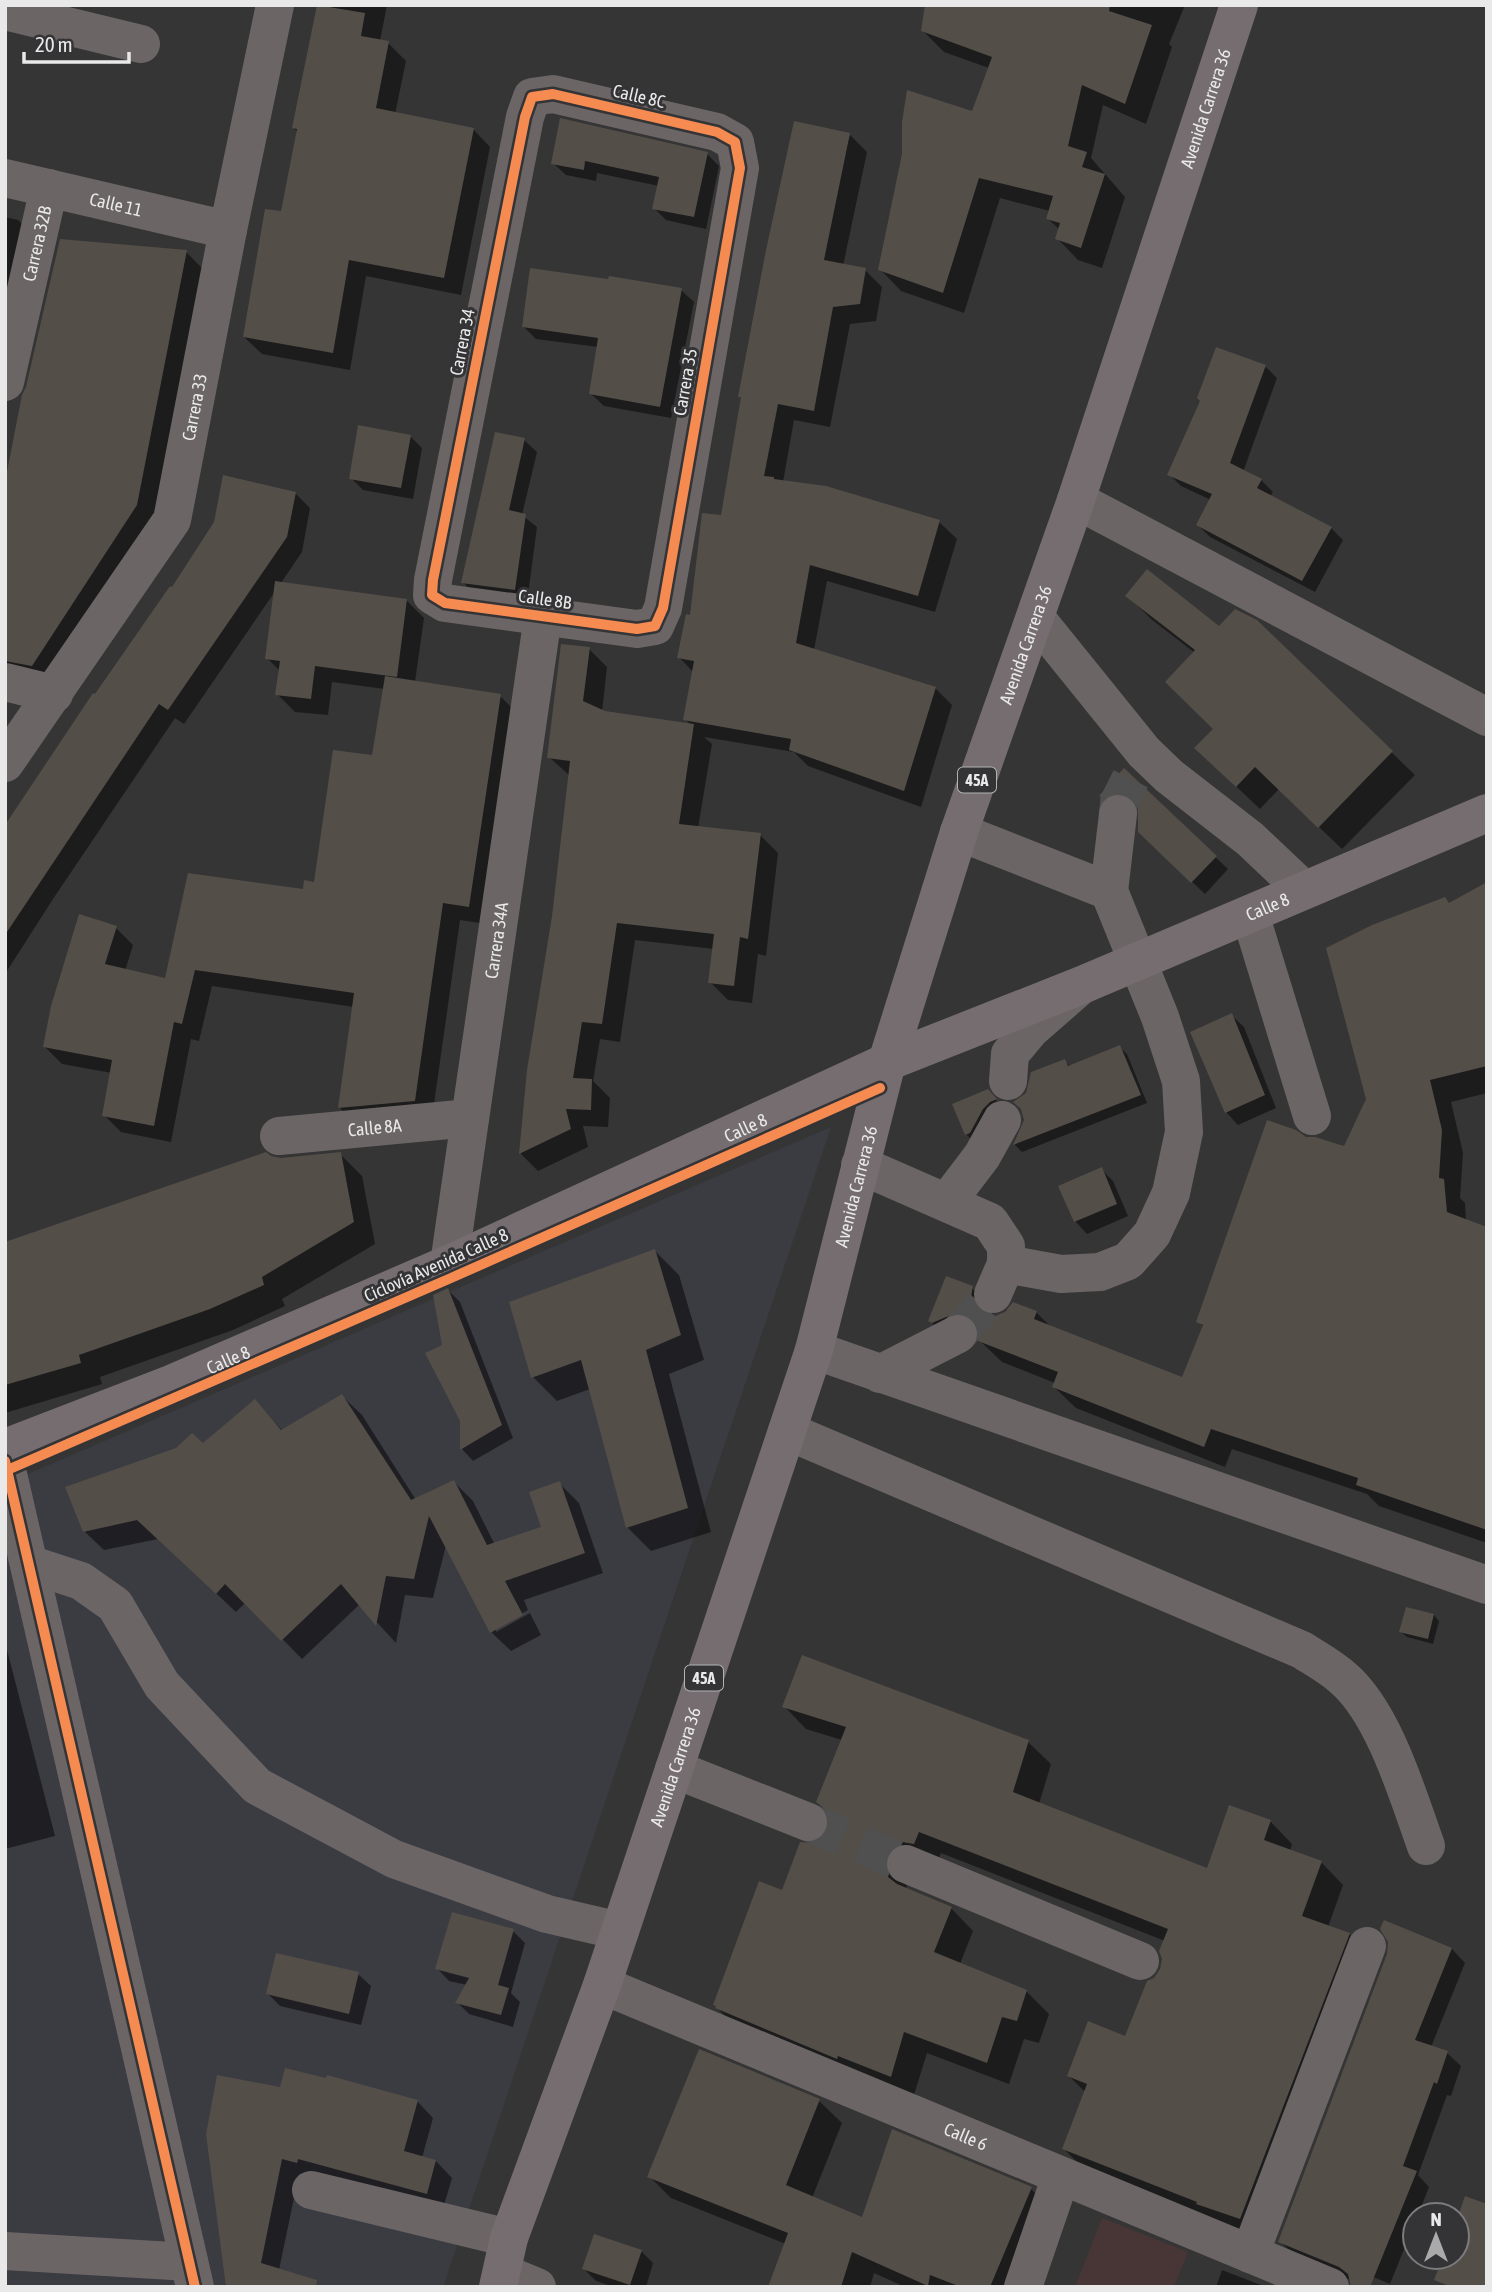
<svg xmlns="http://www.w3.org/2000/svg" width="1492" height="2292" font-family="'Asap Condensed',sans-serif">
	<style>
		.commercial { fill: #473635 }
		.built { fill: #3b3b42 }
		.shadow { fill: #0007 }
		.building { fill: #544e49 }
		.lines { fill: none; stroke-linecap: round; stroke-linejoin: round }
		.minor-tunnel { stroke: #505050; stroke-width: 38; stroke-dasharray: 38 19; stroke-linecap: butt }
		.minor { stroke: #6b6566; stroke-width: 38 }
		.major { stroke: #766d70; stroke-width: 38 }
		.cycleway-casing { stroke: #343436; stroke-width: 15 }
		.cycleway { stroke: #f68b52; stroke-width: 10 }
		.labels { text-anchor: middle; dominant-baseline: central; stroke-width: 6; stroke-linejoin: round; paint-order: stroke }
		.shield { fill: #343436; stroke: #b3b3b4; stroke-width: 2 }
		.shield-label { font-size: 16px; font-weight: bold; fill: #e9e9ea }
		.street-label { font-size: 18px; fill: #e9e9ea; stroke: #343436 }
	</style>
	<rect width="100%" height="100%" fill="#353535"/>
	<path class="commercial" d="M1102,2218L1188,2252L1174,2287H1075Z"/>
	<path class="built" d="M831,1127L443,2287H5V1484Z"/>
	<g class="shadow">
		<path d="M322,5H387L380,41L388,43L406,61L395,114L473,129L490,147L461,295L366,276L350,370L262,354L244,337L282,213L298,133L294,128Z"/>
		<path d="M927,5H1185L1169,44L1172,47L1146,124L1103,105L1091,158L1125,197L1102,268L1078,260L1057,238L1060,230L1047,218L1050,211L1000,198L964,313L901,291L880,269L973,113L989,68L944,52L922,30Z"/>
		<path d="M561,120L707,154L719,166L706,229L666,220L654,208L659,186L597,173L596,181L566,175L553,163Z"/>
		<path d="M850,135L867,152L843,266L865,270L882,287L876,321L850,324L830,427L794,420L783,482L939,522L957,539L935,612L827,581L814,650L935,688L952,705L921,807L808,766L794,752L704,737L712,744L698,828L760,835L778,853L766,956L758,954L752,1003L728,1000L710,982L714,949L635,940L620,1042L600,1039L593,1081L610,1098L608,1127L583,1126L588,1147L538,1171L521,1154L529,1070L554,916L570,776L549,757L589,649L607,667L602,712L692,726L685,719L693,672L679,657L722,517Z"/>
		<path d="M5,217L18,220L42,244L5,355Z"/>
		<path d="M186,252L210,276L161,530L56,689L5,685V491Z"/>
		<path d="M681,290L694,302L671,418L604,406L591,394L598,347L536,339L524,327Z"/>
		<path d="M1265,366L1277,378L1243,472L1261,480L1273,492L1270,497L1331,528L1343,540L1315,592L1210,537L1198,525L1211,500L1181,486L1169,474Z"/>
		<path d="M410,436L422,448L413,499L363,490L351,478Z"/>
		<path d="M524,440L537,452L522,515L537,527L527,602L475,595L463,582Z"/>
		<path d="M295,493L310,508L302,552L281,583L406,600L424,618L415,682L500,696L517,713L486,924L460,920L432,1118L357,1125L340,1108L354,1007L212,986L199,1041L191,1039L171,1142L121,1132L104,1115L112,1073L62,1064L45,1047L116,928L133,945L125,971L166,981L316,884L373,757L385,689L332,682L328,715L295,712L277,694L280,671L267,658L276,590L184,724L175,718L53,899L5,974V829L172,590Z"/>
		<path d="M1128,596L1219,628L1256,622L1415,775L1342,849L1279,789L1260,809L1220,771L1215,729L1195,653L1151,619Z"/>
		<path d="M1124,771L1228,869L1205,894L1152,844L1140,806L1133,804L1116,810L1101,796Z"/>
		<path d="M1487,884V1093L1451,1102L1463,1153L1460,1198L1465,1203L1466,1221L1487,1229V1543L1379,1506L1367,1494L1232,1449L1225,1467L1076,1408L1054,1387L1055,1383L1002,1362L980,1341L982,1332L954,1344L930,1321L972,1288L993,1309V1317L1036,1312L1051,1327L1183,1379L1204,1327L1198,1321L1306,1139L1345,1148L1450,904Z"/>
		<path d="M1231,1015L1244,1027L1276,1108L1238,1125L1226,1112L1193,1033Z"/>
		<path d="M1119,1047L1127,1054L1147,1103L1022,1152L1015,1145L1026,1120L1064,1061L1071,1067Z"/>
		<path d="M993,1097L1000,1105L972,1140L966,1134L954,1105Z"/>
		<path d="M340,1154L362,1176L375,1244L282,1299L285,1306L233,1330L100,1377L102,1384L5,1413V1244L281,1160Z"/>
		<path d="M1101,1169L1113,1181L1128,1216L1087,1234L1075,1221Z"/>
		<path d="M655,1251L679,1275L704,1360L669,1374L711,1532L651,1551L627,1527L590,1389L557,1401L533,1377Z"/>
		<path d="M448,1290L460,1302L513,1438L473,1461L462,1449V1420L444,1346Z"/>
		<path d="M342,1396L362,1415L416,1500L454,1482L473,1501L495,1545L543,1528L559,1483L579,1503L603,1573L524,1600L528,1610L496,1628V1632L530,1613L541,1635L511,1651L491,1632L446,1545L433,1598L405,1595L396,1643L360,1604L302,1659L246,1602L236,1612L158,1539L104,1550L84,1531L202,1445L255,1402L283,1431Z"/>
		<path d="M1434,1615L1439,1621L1433,1644L1407,1637L1401,1632Z"/>
		<path d="M5,1642L55,1836L5,1849Z"/>
		<path d="M784,1706L1028,1742L1051,1764L1039,1804L1208,1870L1270,1821L1292,1844L1290,1851L1321,1862L1343,1885L1328,1927L1349,1934L1372,1957L1262,2240L1086,2171L1064,2149L1085,2092L1069,2076L1126,2038L1155,1979L1162,1969L1165,1941L941,1853L936,1865L908,1878L906,1890L951,1908L973,1931L960,1964L1026,1991L1049,2014L1039,2043L1024,2039L1009,2084L927,2053L913,2098L740,2030L717,2008L812,1845L822,1841L830,1830L842,1740L806,1729Z"/>
		<path d="M1385,1922L1452,1949L1465,1963L1431,2047L1447,2053L1461,2066L1451,2096L1447,2095L1418,2175L1429,2187L1418,2215H1415V2222L1390,2284L1359,2271L1355,2282L1294,2255L1280,2241L1389,1954L1390,1941Z"/>
		<path d="M513,1931L525,1943L511,1993L520,2002L513,2027L469,2014L457,2002L467,1985L449,1981L437,1968Z"/>
		<path d="M358,1974L371,1986L361,2025L280,2006L268,1994Z"/>
		<path d="M700,2051L819,2101L842,2123L812,2198L864,2220L1031,2189L1053,2211L1021,2287H905L874,2273L870,2287H770L786,2244L671,2198L649,2176Z"/>
		<path d="M281,2089L417,2101L433,2118L422,2158L436,2161L452,2178L443,2209L299,2174L279,2270L228,2287Z"/>
		<path d="M641,2251L653,2263L646,2287H614L596,2281L584,2269Z"/>
		<path d="M1222,2270L1266,2287H1216Z"/>
	</g>
	<g class="building">
		<path d="M317,5L365,13L361,36L389,41L376,108L474,128L444,278L349,260L333,353L243,337L265,209L281,211L297,129L292,128Z"/>
		<path d="M925,5H1110L1109,11L1152,25L1125,104L1082,85L1068,146L1087,152L1082,167L1105,174L1081,248L1055,239L1060,223L1046,219L1053,196L979,178L943,293L878,270L902,154V122L907,90L972,111L992,57L921,31Z"/>
		<path d="M560,118L708,152L694,217L652,209L659,177L585,161L584,170L551,164Z"/>
		<path d="M794,121L850,133L824,260L866,268L860,304L833,307L814,411L778,404L764,476L774,477V479L826,486L940,520L918,596L810,565L796,643L936,687L904,791L789,750L791,739L683,720L694,661L677,658L686,614L690,615L702,513L721,515L741,397H738L766,250Z"/>
		<path d="M60,239L187,250L137,505L32,666L5,661V482L22,395L26,387Z"/>
		<path d="M530,268L608,279L609,276L682,288L660,407L589,394L598,338L522,327Z"/>
		<path d="M1216,347L1266,365L1230,463L1262,479L1257,488L1332,527L1302,581L1196,525L1212,494L1167,475L1200,401L1197,398Z"/>
		<path d="M358,425L411,435L401,488L349,479Z"/>
		<path d="M495,432L525,438L509,510L526,514L515,590L461,583Z"/>
		<path d="M223,475L296,492L287,537L168,710L159,704L5,935V825L93,693L95,694L170,586L172,587L214,522Z"/>
		<path d="M1147,569L1219,626L1235,609L1257,620L1393,751L1318,828L1255,767L1236,787L1194,748L1213,729L1165,682L1195,650L1125,596Z"/>
		<path d="M275,581L407,599L397,677L315,666L311,699L275,695L280,661L265,659Z"/>
		<path d="M561,644L590,647L583,701L605,711L694,724L679,824L761,833L748,939L740,937L734,986L708,983L714,934L617,923L602,1024L582,1022L573,1078L592,1079L591,1110L566,1109L571,1129L519,1154L527,1070L552,916L570,761L547,758Z"/>
		<path d="M385,676L501,694L469,907L443,903L415,1101L338,1108L354,993L195,970L182,1024L174,1022L154,1126L102,1116L112,1060L43,1047L51,1006L79,914L117,926L105,964L165,978L188,873L303,889L304,880L314,882L333,750L372,755Z"/>
		<path d="M1124,768L1217,856L1191,883L1138,832V806L1132,797L1120,792L1110,794L1103,799L1099,796Z"/>
		<path d="M1487,882V1066L1430,1080L1442,1130L1439,1178L1444,1179L1447,1212L1487,1227V1530L1356,1485L1358,1478L1211,1429L1204,1447L1052,1387L1058,1372L978,1341L980,1334L978,1325L969,1315L958,1312L932,1323L928,1321L946,1276L973,1286L971,1297L975,1306L985,1314L995,1316L1005,1312L1013,1302L1037,1311L1034,1319L1182,1377L1203,1325L1196,1322L1267,1120L1296,1130L1306,1137H1315L1344,1146L1366,1099L1326,948L1372,925L1445,897L1449,903Z"/>
		<path d="M1232,1013L1265,1095L1225,1113L1190,1032Z"/>
		<path d="M1120,1045L1141,1095L1013,1145L1024,1120L1021,1109L1013,1102L1026,1093L1031,1072L1065,1059L1068,1066Z"/>
		<path d="M988,1089L997,1099L990,1102L983,1109L970,1133L965,1135L952,1104Z"/>
		<path d="M266,1152L271,1156L281,1158L341,1152L354,1222L262,1277L264,1285L210,1309L79,1355L81,1363L5,1385V1242Z"/>
		<path d="M1102,1167L1117,1204L1074,1222L1058,1186Z"/>
		<path d="M655,1249L681,1335L646,1350L688,1508L626,1528L581,1360L531,1378L509,1302Z"/>
		<path d="M448,1288L502,1425L460,1450V1421L425,1353L442,1345L433,1295Z"/>
		<path d="M342,1394L411,1500L454,1480L487,1545L541,1527L529,1492L560,1481L585,1553L505,1581L523,1615L490,1633L429,1516L414,1579L386,1576L376,1626L341,1584L281,1641L225,1584L216,1594L137,1520L83,1532L65,1487L176,1448L192,1433L203,1443L255,1399L281,1430Z"/>
		<path d="M1406,1607L1434,1614L1428,1639L1399,1632Z"/>
		<path d="M802,1655L1029,1740L1013,1792L1207,1868L1229,1805L1271,1820L1264,1840L1322,1861L1302,1916L1350,1933L1240,2219L1196,2204L1197,2202L1062,2149L1087,2084L1067,2076L1088,2021L1125,2036L1147,1981L1154,1978L1160,1969L1162,1959L1159,1951L1168,1929L919,1832L914,1844L902,1842L892,1847L886,1855L884,1866L888,1877L897,1884L952,1907L934,1952L1027,1990L1017,2021L1002,2017L987,2063L904,2032L891,2077L838,2056L837,2059L715,2008L716,2006L713,2005L759,1881L782,1890L800,1842L812,1843L821,1839L829,1829L830,1819L825,1809L816,1802L846,1727L782,1707Z"/>
		<path d="M452,1912L514,1929L498,1985L509,1988L501,2015L455,2003L469,1978L435,1969Z"/>
		<path d="M1384,1920L1452,1948L1415,2040L1448,2051L1437,2084L1434,2082L1403,2166L1417,2171L1370,2287H1351L1348,2274L1339,2267L1278,2242L1387,1954L1388,1942L1380,1929Z"/>
		<path d="M276,1953L359,1972L349,2014L266,1994Z"/>
		<path d="M699,2049L820,2099L786,2185L862,2217L892,2129L1032,2187L990,2287H961L930,2275L928,2286L852,2252L841,2287H768L788,2233L647,2177Z"/>
		<path d="M285,2068L326,2078L327,2075L418,2100L404,2151L436,2160L427,2194L298,2159L297,2163L282,2159L261,2263L317,2280L316,2287H226L206,2134L217,2075L280,2087Z"/>
		<path d="M1465,2196L1487,2204V2287H1452L1434,2280L1443,2257H1457V2219Z"/>
		<path d="M594,2234L642,2250L630,2285L582,2269Z"/>
	</g>
	<g class="lines">
		<g class="minor-tunnel">
			<path d="M1118,814L1119,802L1132,776"/>
			<path d="M958,1334L993,1294"/>
			<path d="M808,1822L906,1864"/>
		</g>
		<g class="minor">
			<path d="M5,11L141,44"/>
			<path d="M553,94L717,132L735,142L740,168L663,608L655,626L637,629L445,603L432,595L433,580L525,117L532,97Z"/>
			<path id="s1" d="M5,178L228,230"/>
			<path id="s2" d="M5,382L49,188"/>
			<path d="M1076,500L1487,717"/>
			<path d="M1035,617L1144,752L1169,776L1250,839L1304,890"/>
			<path d="M5,682L54,694"/>
			<path id="s3" d="M5,763L172,520L228,230L275,5"/>
			<path d="M959,832L1109,891"/>
			<path d="M1250,914L1312,1116"/>
			<path d="M1008,1081L1010,1054L1030,1030L1078,988"/>
			<path id="s4" d="M279,1136L470,1118"/>
			<path d="M860,1165L990,1222L1006,1246V1264L993,1294"/>
			<path d="M947,1202L982,1156L1002,1120"/>
			<path id="s5" d="M449,1264L543,616"/>
			<path d="M1006,1264L1061,1274L1100,1272L1128,1261L1152,1234L1171,1193L1184,1132L1181,1081L1160,1017L1109,891L1118,814"/>
			<path d="M814,1350L1487,1585"/>
			<path d="M880,1374L958,1334"/>
			<path d="M787,1431L1302,1650C1316,1659 1331,1667 1343,1678C1384,1713 1408,1796 1426,1846"/>
			<path d="M5,1461L195,2287"/>
			<path d="M29,1564L81,1581L115,1605L162,1685L257,1786L394,1859L547,1914L620,1931"/>
			<path d="M674,1769L808,1822"/>
			<path d="M906,1864L1140,1961"/>
			<path id="s6" d="M602,1985L1330,2287"/>
			<path d="M311,2190L509,2238"/>
			<path d="M5,2251L189,2262"/>
			<path d="M1250,2254L1367,1946"/>
			<path d="M503,2273L537,2287"/>
			<path d="M1023,2287L1061,2176"/>
		</g>
		<g class="major">
			<path id="s7" d="M5,1448L171,1384L449,1264L887,1062L1082,985L1487,813"/>
			<path id="s8" d="M498,2287L509,2238L602,1985L814,1350L887,1062L959,832L1076,500L1239,5"/>
		</g>
		<g class="cycleway-casing">
			<g id="cycleway">
				<path d="M553,94L717,132L735,142L740,168L663,608L655,626L637,629L445,603L432,595L433,580L525,117L532,97Z"/>
				<path d="M5,1461L195,2287"/>
				<path d="M5,1471L451,1278L880,1088"/>
			</g>
		</g>
		<use href="#cycleway" class="cycleway"/>
	</g>
	<g class="labels">
		<g class="shield">
			<rect x="958" y="767.5" width="38" height="25" rx="5"/>
			<rect x="685" y="1665.5" width="38" height="25" rx="5"/>
		</g>
		<g class="shield-label">
			<text x="977" y="780">45A</text>
			<text x="704" y="1678">45A</text>
		</g>
		<g class="street-label">
			<text transform="translate(639 96) rotate(13)">Calle 8C</text>
			<text stroke="none"><textPath href="#s8" startOffset="2292">Avenida Carrera 36</textPath></text>
			<text stroke="none"><textPath href="#s1" startOffset="114">Calle 11</textPath></text>
			<text stroke="none"><textPath href="#s2" startOffset="142">Carrera 32B</textPath></text>
			<text transform="translate(462 342) rotate(-79)">Carrera 34</text>
			<text transform="translate(685 382) rotate(-80)">Carrera 35</text>
			<text stroke="none"><textPath href="#s3" startOffset="410">Carrera 33</textPath></text>
			<text transform="translate(545 599) rotate(8)">Calle 8B</text>
			<text stroke="none"><textPath href="#s8" startOffset="1726">Avenida Carrera 36</textPath></text>
			<text stroke="none"><textPath href="#s7" startOffset="1374">Calle 8</textPath></text>
			<text stroke="none"><textPath href="#s5" startOffset="327">Carrera 34A</textPath></text>
			<text stroke="none"><textPath href="#s4" startOffset="96">Calle 8A</textPath></text>
			<text stroke="none"><textPath href="#s7" startOffset="807">Calle 8</textPath></text>
			<text stroke="none"><textPath href="#s8" startOffset="1158">Avenida Carrera 36</textPath></text>
			<text transform="translate(436 1265) rotate(-24)">Ciclovía Avenida Calle 8</text>
			<text stroke="none"><textPath href="#s7" startOffset="240">Calle 8</textPath></text>
			<text stroke="none"><textPath href="#s8" startOffset="550">Avenida Carrera 36</textPath></text>
			<text stroke="none"><textPath href="#s6" startOffset="394">Calle 6</textPath></text>
		</g>
	</g>
	<rect width="1492" height="2292" fill="none" stroke="#e9e9ea" stroke-width="14"/>
	<g transform="translate(1436 2236)"><circle r="33" fill="#343436" stroke="#7c7c7e" stroke-width="2"/>
	<path d="M0-5L12 26L0 18L-12 26Z" fill="#aaaaab"/>
	<text y="-10" font-size="19" font-weight="bold" text-anchor="middle" fill="#e9e9ea">N</text>
	</g>
	<path d="M24 52v10h105v-10" fill="none" stroke="#e9e9ea" stroke-width="3.5"/>
	<text x="35" y="52" font-size="21" fill="#e9e9ea" stroke="#343436" stroke-width="5" paint-order="stroke">20 m</text>
</svg>
